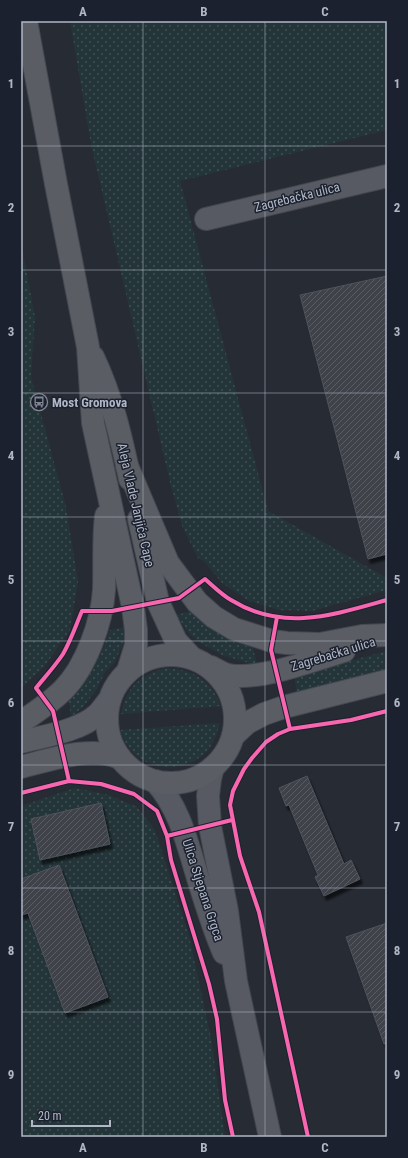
<svg xmlns="http://www.w3.org/2000/svg" width="408" height="1158" font-family="'Roboto Condensed',sans-serif">
	<style>
		.grass { fill: url(#grass-dots) }
		.building { fill: url(#building-hatch); stroke: #4f535c; filter: url(#shadow) }
		.lines { fill: none; stroke-linecap: round; stroke-linejoin: round }
		.minor-casing { stroke: #43464d; stroke-width: 24 }
		.primary-casing { stroke: #454851; stroke-width: 24 }
		.minor { stroke: #575a62; stroke-width: 22 }
		.primary { stroke: #5a5d64; stroke-width: 22 }
		.cycleway-casing { stroke: #1b212e; stroke-width: 6 }
		.cycleway { stroke: #f766af; stroke-width: 4 }
		.grid { fill: none; stroke: #b1b7c6; stroke-width: 1; stroke-opacity: 0.55 }
		.labels { text-anchor: middle; dominant-baseline: central; stroke-width: 3; stroke-linejoin: round; paint-order: stroke }
		.street-label { font-size: 13px; fill: #b1b7c6; stroke: #1b212e }
		.poi-label { font-size: 13px; font-weight: bold; fill: #b1b7c6; stroke: #1b212e; text-anchor: start }
		.neatline { fill: none; stroke: #b1b7c6; stroke-width: 1.5 }
		.grid-label { font-size: 13px; text-anchor: middle; font-weight: bold; fill: #b1b7c6 }
	</style>
	<defs>
		<pattern id="grass-dots" width="8" height="8" patternUnits="userSpaceOnUse"><rect width="8" height="8" fill="#243539"/><path d="M2 2h.1M6 6h.1" fill="none" stroke="#415054" stroke-width="1.8" stroke-linecap="round"/></pattern>
		<pattern id="building-hatch" width="6" height="6" patternUnits="userSpaceOnUse"><rect width="6" height="6" fill="#3f424a"/><path d="M-1 1l2-2M0 6l6-6M5 7l2-2" fill="none" stroke="#585b63"/></pattern>
		<filter id="shadow"><feDropShadow dx="2.5" dy="4.5" stdDeviation="1" flood-color="#0009"/></filter>
	</defs>
	<rect width="100%" height="100%" fill="#272b34"/>
	<g class="grass">
		<path d="M70,21H387V130L180,181L268,511L387,578V590L312,611L279,610L249,601L222,583L204,561L198,558L182,526L170,482L91,144Z"/>
		<path d="M21,243L35,317L31,377L66,507L78,582L70,630L44,667L21,688Z"/>
		<path d="M191,611L210,628L232,641L253,648L257,665L224,656L199,642L186,630L177,615Z"/>
		<path d="M126,627L124,642L114,663L105,672L97,689L83,707L71,717L69,701C91,677 99,660 110,630Z"/>
		<path d="M387,651V670L297,694L294,676Z"/>
		<path d="M166,668C194,670 210,679 221,706L121,714C126,687 140,675 166,668Z"/>
		<path d="M220,723C217,733 214,743 207,751C186,774 144,772 127,745C124,740 122,735 120,730Z"/>
		<path d="M75,788L109,795L137,807L155,830L189,936L211,1038L225,1137H21V806Z"/>
	</g>
	<g class="building">
		<path d="M387,276V554L368,559L300,295Z"/>
		<path d="M307,776L344,864L351,860L360,879L324,896L315,877L318,875L289,805L286,806L279,788Z"/>
		<path d="M101,803L110,844L40,860L31,819Z"/>
		<path d="M59,865L108,997L65,1013L28,913L21,915V879Z"/>
		<path d="M387,923V1043L384,1044L346,937Z"/>
	</g>
	<g class="lines">
		<g class="minor-casing">
			<g id="minor">
				<path d="M206,219L387,176"/>
				<path d="M213,767L210,779L208,796L210,826L227,911L236,981L270,1137"/>
				<path d="M155,781C179,807 187,842 197,875C205,901 213,928 224,953"/>
			</g>
		</g>
		<g class="primary-casing">
			<g id="primary">
				<path d="M26,21L56,184L88,347L93,423L133,607L136,630V645L128,671"/>
				<path d="M93,357C112,397 121,437 130,479"/>
				<path d="M127,466L168,563L197,602L214,617L234,629L272,641L287,643L320,644L362,636L387,635"/>
				<path d="M139,519L158,602L176,641L191,657"/>
				<circle cx="171" cy="719" r="64"/>
				<path d="M211,667C217,670 223,674 228,675C260,681 313,660 344,651"/>
				<path d="M21,722C36,712 50,703 63,690C86,667 102,622 104,590C105,565 103,540 106,516"/>
				<path d="M233,736L247,723L264,714L284,707L387,681"/>
				<path d="M21,742C44,736 80,731 98,714C102,710 106,704 110,699"/>
				<path d="M21,767C50,760 92,745 120,758"/>
			</g>
		</g>
		<use href="#minor" class="minor"/>
		<use href="#primary" class="primary"/>
		<g class="cycleway-casing">
			<g id="cycleway">
				<path d="M277,617L271,650L290,729"/>
				<path d="M69,781L53,711L36,688C45,677 55,666 63,654C71,640 76,625 82,611H112L179,598L205,579C213,586 222,595 231,600C283,632 333,615 387,600"/>
				<path d="M21,793L69,781L101,784L134,794L157,811L167,836L232,820"/>
				<path d="M167,836L171,860L209,984L217,1019L225,1100L233,1137"/>
				<path d="M308,1137L259,912L240,856L230,805L233,791L244,769L252,758L266,742L278,734L290,729L351,720L387,711"/>
			</g>
		</g>
		<use href="#cycleway" class="cycleway"/>
	</g>
	<path class="grid" d="M143,21V1137M265,21V1137M21,146H387M21,270H387M21,393H387M21,517H387M21,641H387M21,765H387M21,888H387M21,1012H387"/>
	<defs>
		<g id="bus-ring" transform="scale(0.9)"><circle r="9.5" fill="#1b212e" stroke="#818693" stroke-width="1.5"/><path d="M-5-6H5V4H4V6H2V4H-2V6H-4V4H-5ZM-3.5-4V0h7V-4ZM-3.5 1.2v1.5H-2V1.2ZM2 1.2v1.5H3.5V1.2Z" fill="#818693"/></g>
	</defs>
	<g fill-rule="evenodd">
		<use href="#bus-ring" x="39" y="402"/>
	</g>
	<g class="labels">
		<g class="street-label">
			<text transform="translate(297 197) rotate(-14)">Zagrebačka ulica</text>
			<text transform="translate(136 505) rotate(77)">Aleja Vlade Janjića Cape</text>
			<text transform="translate(333 654) rotate(-17)">Zagrebačka ulica</text>
			<text transform="translate(203 890) rotate(72)">Ulica Stjepana Grgca</text>
		</g>
		<g class="poi-label">
			<text x="52" y="402">Most Gromova</text>
		</g>
	</g>
	<rect width="408" height="1158" fill="none" stroke="#1b212e" stroke-width="44"/>
	<path d="M32 1120v6h78v-6" fill="none" stroke="#b1b7c6" stroke-width="2"/>
	<text x="38" y="1120" font-size="12" fill="#b1b7c6" stroke="#1b212e" stroke-width="3" paint-order="stroke">20 m</text>
	<rect x="22" y="22" width="364" height="1114" class="neatline"/>
	<g class="grid-label">
		<text x="83" y="16">A</text>
		<text x="204" y="16">B</text>
		<text x="325" y="16">C</text>
		<text x="11" y="88">1</text>
		<text x="397" y="88">1</text>
		<text x="11" y="212">2</text>
		<text x="397" y="212">2</text>
		<text x="11" y="336">3</text>
		<text x="397" y="336">3</text>
		<text x="11" y="460">4</text>
		<text x="397" y="460">4</text>
		<text x="11" y="584">5</text>
		<text x="397" y="584">5</text>
		<text x="11" y="707">6</text>
		<text x="397" y="707">6</text>
		<text x="11" y="831">7</text>
		<text x="397" y="831">7</text>
		<text x="11" y="955">8</text>
		<text x="397" y="955">8</text>
		<text x="11" y="1079">9</text>
		<text x="397" y="1079">9</text>
		<text x="83" y="1152">A</text>
		<text x="204" y="1152">B</text>
		<text x="325" y="1152">C</text>
	</g>
</svg>
